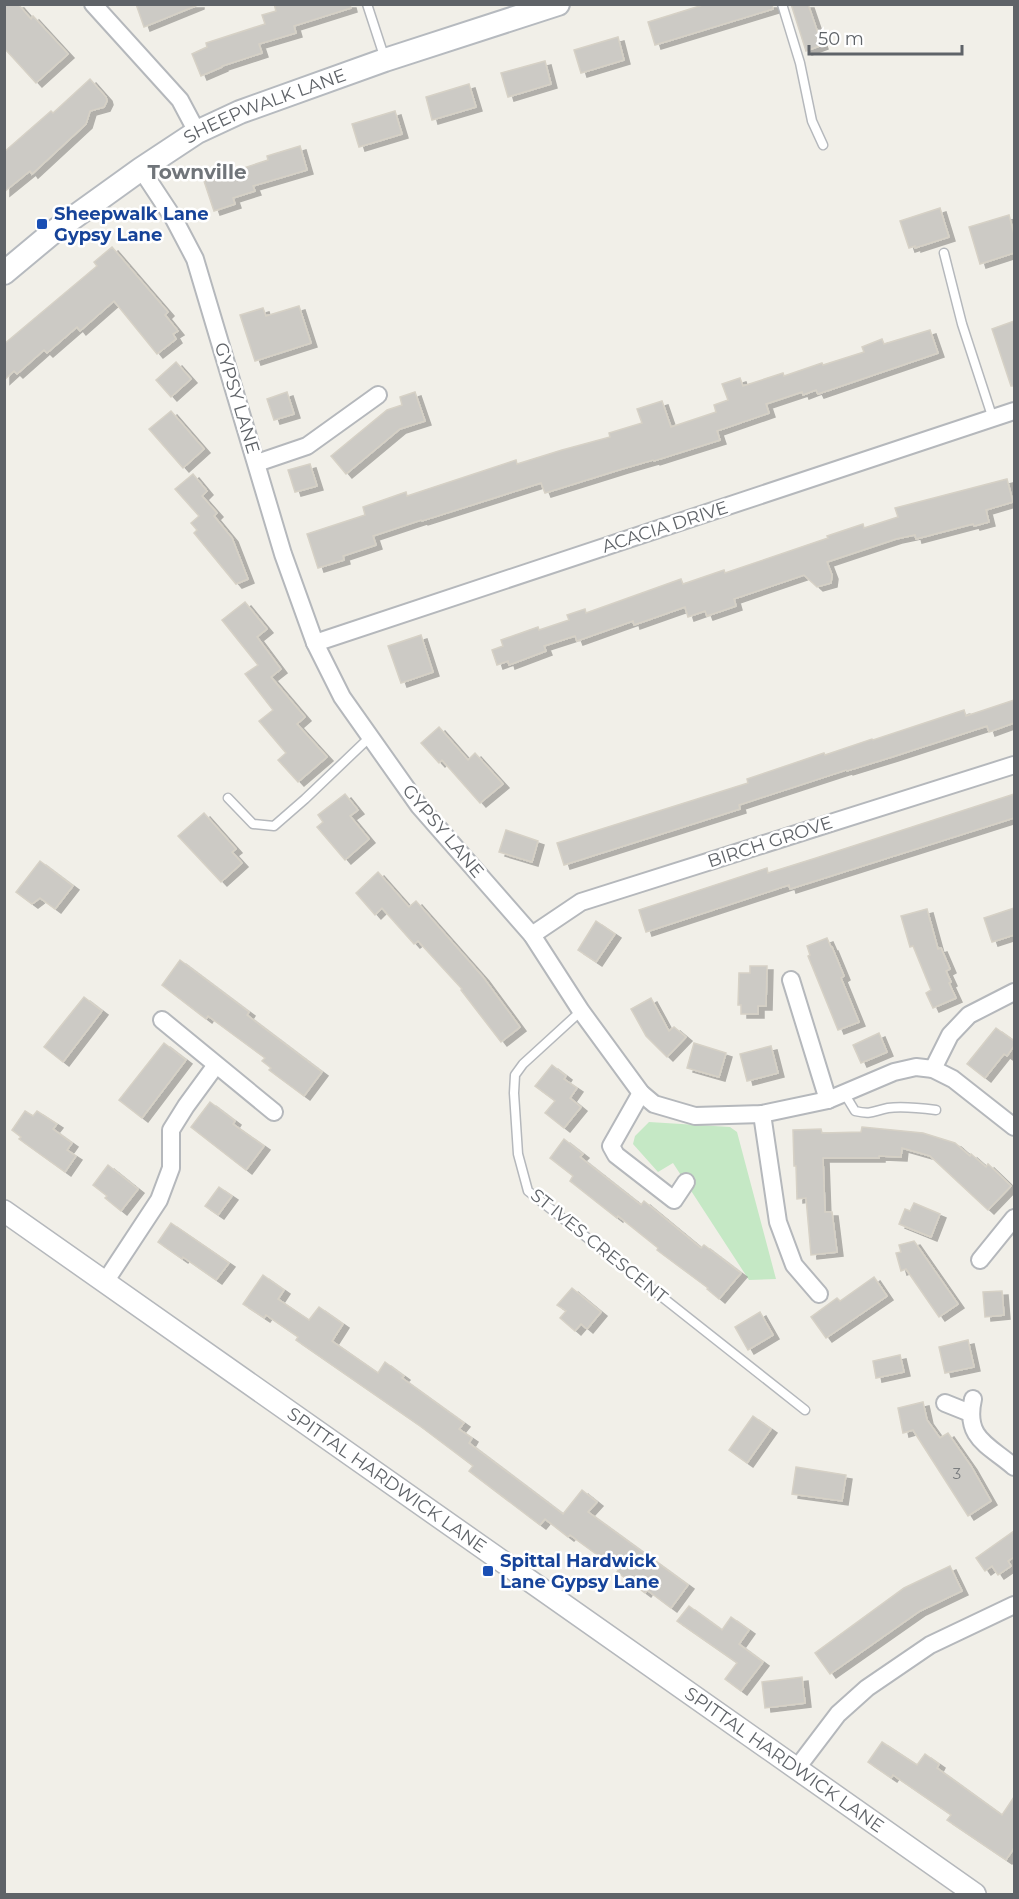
<svg xmlns="http://www.w3.org/2000/svg" width="1019" height="1899" font-family="Montserrat,sans-serif">
	<style>
		.green { fill: #c5e8c5 }
		.building { fill: #cccac5; stroke: #d6d1c6; stroke-width: 1.5; filter: url(#shadow) }
		.lines { fill: none; stroke-linecap: round; stroke-linejoin: round }
		.service-casing { stroke: #b5b8bc; stroke-width: 11 }
		.minor-casing { stroke: #b5b8bc; stroke-width: 20 }
		.tertiary-casing { stroke: #b5b8bc; stroke-width: 24 }
		.secondary-casing { stroke: #b6babf; stroke-width: 26 }
		.service { stroke: #fff; stroke-width: 8 }
		.minor { stroke: #fff; stroke-width: 16 }
		.tertiary { stroke: #fff; stroke-width: 21 }
		.secondary { stroke: #fff; stroke-width: 22 }
		.transit-dot { fill: #1a4fb4; stroke: #fff; stroke-width: 2 }
		.labels { text-anchor: middle; dominant-baseline: central; stroke-width: 5; stroke-linejoin: round; paint-order: stroke }
		.number-label { font-size: 15px; fill: #7a7d7f }
		.street-label { font-size: 18px; fill: #5f6368; stroke: #fff }
		.transit-label { font-size: 18px; font-weight: bold; fill: #164399; stroke: #fff; text-anchor: start }
		.neighbourhood-label { font-size: 20px; font-weight: bold; fill: #70757a; stroke: #fff }
	</style>
	<defs>
		<filter id="shadow"><feDropShadow dx="6" dy="4" stdDeviation="0" flood-color="#0004"/></filter>
	</defs>
	<rect width="100%" height="100%" fill="#f1efe8"/>
	<path class="green" d="M649,1122L730,1127L737,1132L776,1279L749,1280L673,1163L658,1172L633,1144L635,1136Z"/>
	<g class="building">
		<path d="M4,4H18L31,19L33,16L68,54L36,83L4,48Z"/>
		<path d="M136,4H198V5L144,27Z"/>
		<path d="M274,4H350L351,8L294,26L296,33L259,44L262,53L222,66V67L201,76L192,54L207,47L206,43L265,24L262,15L276,11Z"/>
		<path d="M706,4H772L773,9L655,45L648,22Z"/>
		<path d="M791,4H808L822,45L806,51Z"/>
		<path d="M618,37L624,60L581,73L574,50Z"/>
		<path d="M545,61L551,84L508,97L501,73Z"/>
		<path d="M90,79L106,97L107,101L104,107L90,111L86,124L32,174L30,171L4,192V152L51,111L53,113Z"/>
		<path d="M469,84L476,107L432,120L426,97Z"/>
		<path d="M395,111L402,134L359,147L352,124Z"/>
		<path d="M300,146L307,170L253,186L255,191L233,198L235,204L214,211L204,181L268,160L267,156Z"/>
		<path d="M940,208L949,237L915,248V246L909,248L900,221Z"/>
		<path d="M1009,215L1014,234V253L980,264L969,227Z"/>
		<path d="M112,247L168,312L165,315L178,331L173,334L176,339L157,354L114,301L80,331L77,327L47,353L44,350L17,374L14,371L4,380V344L97,266L94,262Z"/>
		<path d="M299,306L311,343L255,361L240,315L263,308L266,316Z"/>
		<path d="M1014,321V386H1011L992,329Z"/>
		<path d="M930,330L938,353L818,394L816,390L803,395L802,392L766,404L769,413L717,431L720,440L654,461L653,460L622,469L545,493L541,483L422,521L421,520L373,536L376,545L343,556L344,560L318,568L307,534L365,515L363,507L406,492L407,496L516,460L517,464L562,450L610,437L609,433L642,423L637,409L662,401L671,427L716,412L714,405L728,400L722,384L740,378L743,386L783,373L784,376L822,363L823,365L864,352L862,347L882,339L884,344Z"/>
		<path d="M176,362L191,379L171,397L156,380Z"/>
		<path d="M287,392L294,414L274,420L267,399Z"/>
		<path d="M415,392L425,421L400,429L346,474L331,456L387,410L402,405L400,397Z"/>
		<path d="M171,411L204,449L183,468L149,429Z"/>
		<path d="M310,464L317,486L295,492L288,470Z"/>
		<path d="M193,474L207,491L202,496L217,513L214,516L232,538L248,579L236,584L194,533L197,530L191,523L199,516L175,489Z"/>
		<path d="M1007,479L1013,502L986,510L989,522L974,526L973,524L916,539L915,535L896,539L827,562L832,575L831,583L817,587L804,575L734,599L736,606L707,616L705,611L688,617L685,607L634,625L633,621L577,641L575,636L544,646L546,651L509,665L508,661L497,665L492,650L503,646L501,640L538,627L539,630L569,620L567,615L585,609L586,613L681,579L683,584L724,570L725,573L828,538L827,536L863,524L864,528L898,517L895,508Z"/>
		<path d="M245,602L267,629L257,637L281,669L271,677L305,717L297,724L327,757L298,782L278,760L286,753L259,721L273,710L245,674L258,665L222,620Z"/>
		<path d="M421,635L433,672L401,683L388,646Z"/>
		<path d="M1014,700V723L989,732L987,726L892,757L847,771L846,770L739,805L740,809L564,865L557,843L748,783L747,779L824,753L825,755L872,739L873,740L964,710L966,716Z"/>
		<path d="M439,727L468,760L475,753L503,784L480,803L442,760L439,763L421,743Z"/>
		<path d="M345,794L358,810L350,816L369,839L345,860L317,827L323,822L318,815Z"/>
		<path d="M1014,794V818L790,889L789,885L646,932L639,910L767,868L768,873L816,858Z"/>
		<path d="M204,813L236,849L232,852L242,863L221,882L178,836Z"/>
		<path d="M506,830L538,841L532,862L499,852Z"/>
		<path d="M40,861L73,886L55,909L40,898L32,904L16,892Z"/>
		<path d="M378,872L409,907L416,901L483,977L520,1027L501,1042L461,990L462,989L418,941L414,944L382,908L375,915L356,893Z"/>
		<path d="M1014,908V935L992,942L984,918Z"/>
		<path d="M927,909L938,949L941,948L950,969L946,971L951,982L949,983L956,998L933,1008L926,993L931,990L913,946L910,947L901,916Z"/>
		<path d="M596,921L615,934L596,962L578,950Z"/>
		<path d="M827,938L831,947H832L844,976L841,978L859,1022L838,1030L808,956L810,955L807,946Z"/>
		<path d="M180,960L249,1012L247,1015L322,1072L304,1096L269,1070L271,1068L262,1061L265,1058L208,1016L206,1019L162,985Z"/>
		<path d="M750,966H767L766,1006H758V1014H741V1005H738L739,973H750Z"/>
		<path d="M84,997L102,1011L63,1062L44,1047Z"/>
		<path d="M651,998L669,1031L674,1027L686,1037L667,1057L646,1036L631,1009Z"/>
		<path d="M996,1028L1014,1041V1046L1007,1056L1004,1054L985,1078L967,1064Z"/>
		<path d="M879,1033L887,1052L861,1063L853,1045Z"/>
		<path d="M164,1043L186,1060L142,1118L119,1100Z"/>
		<path d="M694,1043L726,1053L719,1077L687,1068Z"/>
		<path d="M771,1046L778,1073L747,1081L740,1054Z"/>
		<path d="M552,1065L566,1076L564,1079L577,1088L570,1098L581,1107L564,1128L545,1113L555,1101L535,1086Z"/>
		<path d="M210,1102L235,1121L233,1124L264,1146L246,1170L191,1127Z"/>
		<path d="M25,1111L33,1116L37,1111L57,1124L53,1129L72,1143L67,1150L76,1156L65,1172L19,1139L21,1137L12,1130Z"/>
		<path d="M862,1127L923,1133L955,1143L970,1156L971,1154L986,1167L988,1164L1011,1186L988,1210L930,1156L902,1148L901,1157L879,1156V1158H823L825,1212H832L837,1252L811,1255L806,1198L797,1199L796,1166H794L793,1130L821,1129L822,1133L861,1132Z"/>
		<path d="M564,1139L583,1154L580,1157L641,1205L644,1201L701,1248L704,1245L741,1273L719,1299L707,1289L708,1288L657,1250L658,1248L618,1216L617,1218L570,1181L573,1176L550,1158Z"/>
		<path d="M108,1165L138,1189L121,1211L105,1198L107,1196L93,1185Z"/>
		<path d="M219,1187L232,1196L218,1215L205,1206Z"/>
		<path d="M914,1203L940,1214L931,1237L899,1224L905,1209L910,1211Z"/>
		<path d="M171,1223L229,1263L216,1280L183,1257L182,1259L158,1242Z"/>
		<path d="M914,1241L958,1304L939,1317L906,1269L901,1271L896,1253L901,1252L899,1245Z"/>
		<path d="M263,1275L284,1290L278,1299L309,1320L319,1307L343,1324L332,1341L378,1373L385,1362L404,1376L402,1378L464,1423L459,1429L472,1438L469,1443L563,1514L582,1490L597,1502L588,1512L688,1585L671,1608L647,1590L645,1593L617,1572L618,1570L570,1535L568,1537L545,1519L540,1525L469,1471L473,1466L420,1426L296,1340L298,1337L266,1315L264,1318L243,1304Z"/>
		<path d="M874,1277L887,1296L826,1338L811,1317L837,1298L840,1301Z"/>
		<path d="M572,1288L601,1312L587,1329L581,1324L575,1331L560,1318L566,1311L557,1305Z"/>
		<path d="M1002,1291L1004,1315L985,1317L983,1292Z"/>
		<path d="M760,1312L773,1335L748,1350L735,1327Z"/>
		<path d="M968,1340L974,1367L945,1373L939,1347Z"/>
		<path d="M900,1355L904,1372L876,1378L873,1361Z"/>
		<path d="M923,1402L927,1420L940,1438L948,1433L971,1466L991,1501L968,1516L913,1430L903,1433L898,1408Z"/>
		<path d="M753,1416L771,1429L747,1463L729,1450Z"/>
		<path d="M796,1467L846,1475L842,1501L792,1494Z"/>
		<path d="M1014,1531V1557L1008,1561L1011,1566L998,1575L992,1566L985,1571L976,1558Z"/>
		<path d="M950,1566L962,1591L920,1611L830,1674L815,1653L904,1588Z"/>
		<path d="M689,1606L722,1630L731,1617L749,1630L739,1644L763,1662L741,1691L725,1679L737,1663L677,1621Z"/>
		<path d="M802,1677L805,1703L765,1708L762,1682Z"/>
		<path d="M882,1742L917,1765L925,1754L939,1764L937,1768L1002,1815L1014,1797V1848L1006,1860L947,1820L951,1815L893,1775L891,1778L868,1762Z"/>
	</g>
	<g class="lines">
		<g class="service-casing">
			<g id="service">
				<path d="M367,4L385,59"/>
				<path d="M782,4L800,63L812,121L823,145"/>
				<path d="M944,253L962,324L993,419"/>
				<path d="M228,798L253,824L274,826L305,799L370,737"/>
				<path d="M581,1011L523,1064L515,1075L514,1093L518,1154L528,1191L805,1410"/>
				<path d="M844,1093L855,1111C872,1115 873,1111 888,1108C904,1106 920,1108 936,1110"/>
			</g>
		</g>
		<g class="minor-casing">
			<g id="minor">
				<path d="M93,4L180,100L197,132"/>
				<path d="M141,169L174,219L195,259L283,554L315,643L342,697L419,806L532,935L581,1011L641,1093L654,1104L695,1116L762,1114L828,1100L894,1072L916,1067L933,1069L953,1079L1014,1127"/>
				<path d="M257,463L307,446L378,395"/>
				<path d="M315,643L1014,411"/>
				<path d="M532,935L581,902L1014,765"/>
				<path d="M791,980L828,1100"/>
				<path d="M162,1020L274,1112"/>
				<path d="M933,1069L950,1035L969,1015L1014,992"/>
				<path d="M641,1093L611,1146L616,1155L674,1200L686,1182"/>
				<path d="M762,1114L778,1222L794,1265L819,1294"/>
				<path d="M980,1260L1014,1218"/>
				<path d="M105,1282L159,1200L171,1168V1130L186,1106L216,1065"/>
				<path d="M973,1399C964,1439 989,1445 1014,1467"/>
				<path d="M945,1403L970,1413"/>
				<path d="M797,1768L838,1714L867,1688L930,1645L1014,1605"/>
			</g>
		</g>
		<g class="tertiary-casing">
			<g id="tertiary">
				<path id="s1" d="M4,1211L975,1894"/>
			</g>
		</g>
		<g class="secondary-casing">
			<g id="secondary">
				<path id="s2" d="M4,273L52,233L141,169L197,132L240,112L385,60L558,4"/>
			</g>
		</g>
		<use href="#service" class="service"/>
		<use href="#minor" class="minor"/>
		<use href="#tertiary" class="tertiary"/>
		<use href="#secondary" class="secondary"/>
	</g>
	<g class="transit-dot">
		<rect x="36" y="218" width="12" height="12" rx="3"/>
		<rect x="482" y="1565" width="12" height="12" rx="3"/>
	</g>
	<g class="labels">
		<g class="number-label">
			<text x="957" y="1473">3</text>
		</g>
		<g class="street-label">
			<text stroke="none"><textPath href="#s2" startOffset="312">SHEEPWALK LANE</textPath></text>
			<text transform="translate(237 398) rotate(73)">GYPSY LANE</text>
			<text transform="translate(665 527) rotate(-18)">ACACIA DRIVE</text>
			<text transform="translate(443 831) rotate(50)">GYPSY LANE</text>
			<text transform="translate(770 842) rotate(-18)">BIRCH GROVE</text>
			<text transform="translate(599 1246) rotate(39)">ST IVES CRESCENT</text>
			<text stroke="none"><textPath href="#s1" startOffset="468">SPITTAL HARDWICK LANE</textPath></text>
			<text stroke="none"><textPath href="#s1" startOffset="954">SPITTAL HARDWICK LANE</textPath></text>
		</g>
		<g class="transit-label">
			<text x="54" y="214">Sheepwalk Lane<tspan x="54" dy="21">Gypsy Lane</tspan></text>
			<text x="500" y="1561">Spittal Hardwick<tspan x="500" dy="21">Lane Gypsy Lane</tspan></text>
		</g>
		<g class="neighbourhood-label">
			<text x="197" y="172">Townville</text>
		</g>
	</g>
	<rect width="1019" height="1899" fill="none" stroke="#5f6368" stroke-width="12"/>
	<path d="M809 45v9h153v-9" fill="none" stroke="#5f6368" stroke-width="3"/>
	<text x="818" y="45" font-size="18" fill="#5f6368" stroke="#ffffff" stroke-width="4.5" paint-order="stroke">50 m</text>
</svg>
